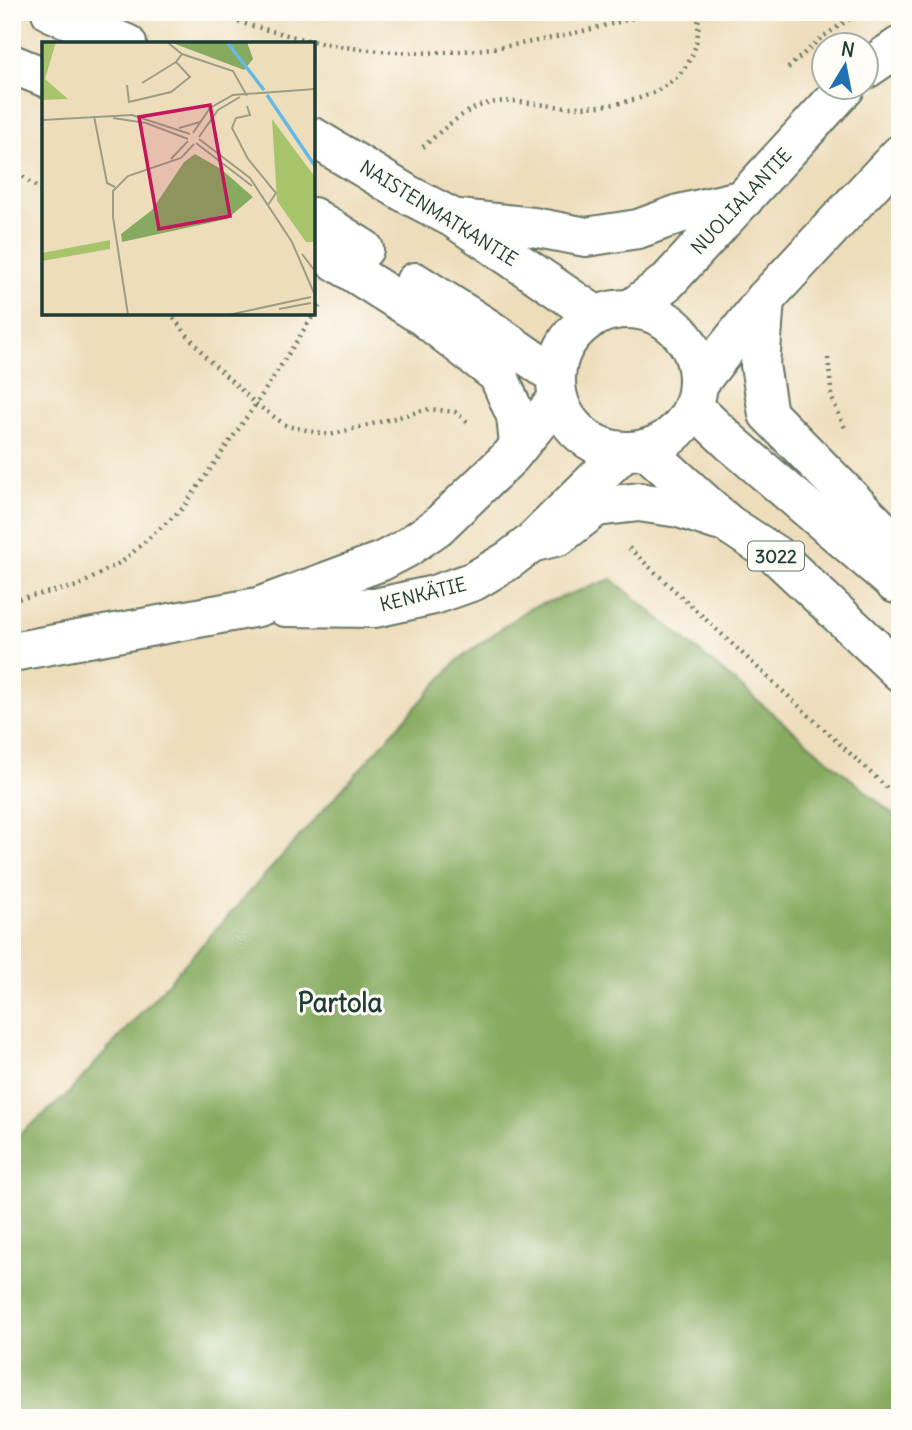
<svg xmlns="http://www.w3.org/2000/svg" width="912" height="1430" font-family="Delius,sans-serif">
	<style>
		.forest { fill: #86aa5f; stroke: #52744a; stroke-width: 2 }
		.lines { fill: none; stroke-linecap: round; stroke-linejoin: round }
		.street-casing { stroke: #677563; stroke-width: 42 }
		.secondary-casing { stroke: #677563; stroke-width: 42 }
		.primary-casing { stroke: #677563; stroke-width: 42 }
		.path { stroke: #677563; stroke-width: 4.5; stroke-dasharray: 2 5; stroke-linecap: butt }
		.street { stroke: #fff; stroke-width: 38 }
		.secondary { stroke: #fff; stroke-width: 38 }
		.primary { stroke: #fff; stroke-width: 38 }
		.labels { text-anchor: middle; dominant-baseline: central; stroke-width: 6; stroke-linejoin: round; paint-order: stroke }
		.shield { fill: #fdfcf7; stroke: #62766e; stroke-width: 2 }
		.shield-label { font-size: 18px; font-weight: bold; fill: #1f3d34 }
		.street-label { font-size: 19px; fill: #1f3d34; stroke: #fdfcf7 }
		.district-label { font-size: 26px; font-weight: bold; fill: #1f3d34; stroke: #fdfcf7 }
		.inset-river { fill: none; stroke: #65b9e2; stroke-width: 3.5 }
		.inset-road { fill: none; stroke: #9b9d85; stroke-width: 2 }
		.view { fill: #c2185b; fill-opacity: 0.15; stroke: #c2185b; stroke-width: 3.5 }
		.inset-edge { fill: none; stroke: #1f3d34; stroke-width: 3.5 }
	</style>
	<rect width="100%" height="100%" fill="#fdfcf7"/>
	<filter id="ink" filterUnits="userSpaceOnUse"><feTurbulence type="fractalNoise" baseFrequency=".0143" numOctaves="2"/><feDisplacementMap in="SourceGraphic" scale="14" xChannelSelector="R" yChannelSelector="G"/><feConvolveMatrix kernelMatrix="1 2 1 2 8 2 1 2 1" color-interpolation-filters="sRGB"/></filter>
	<filter id="wash" filterUnits="userSpaceOnUse"><feTurbulence type="fractalNoise" baseFrequency=".00686" numOctaves="4" result="noise"/><feDisplacementMap in="SourceGraphic" scale="28" xChannelSelector="R" yChannelSelector="G"/><feGaussianBlur stdDeviation="1.57" result="paint"/><feColorMatrix in="noise" values="0 0 0 0 0 0 0 0 0 0 0 0 0 0 0 0 0 1.4 0 .05"/><feComposite in="paint" operator="in"/></filter>
	<g filter="url(#wash)">
		<rect width="100%" height="100%" fill="#edb"/>
		<path class="forest" d="M612,579L900,820V1418H12V1141L68,1094L458,660L528,609Z"/>
	</g>
	<g filter="url(#ink)">
		<g class="lines">
			<g class="street-casing">
				<g id="street">
					<path d="M285,607L375,608L434,595L474,581L509,560L531,543L623,452"/>
					<path d="M12,652L258,607L382,561L405,549L437,527L511,456L558,398"/>
				</g>
			</g>
			<g class="secondary-casing">
				<g id="secondary">
					<path d="M866,69L900,46"/>
					<path d="M631,309L668,281L845,88"/>
					<path d="M698,384L765,299L900,154"/>
				</g>
			</g>
			<g class="primary-casing">
				<g id="primary">
					<path d="M51,12L127,44"/>
					<path d="M12,64L44,77"/>
					<path d="M313,137L407,194L453,218L597,316"/>
					<path d="M313,217L364,249"/>
					<path d="M459,219L533,227L586,237L638,229L679,214L744,199"/>
					<path d="M313,247L424,317L498,375L516,416L519,445"/>
					<path d="M415,282L489,329L556,376"/>
					<path d="M765,299L760,365L768,414L879,527L894,583"/>
					<circle cx="627" cy="380" r="71"/>
					<path d="M693,407L730,442L896,584"/>
					<path d="M645,449L728,524L777,556L900,672"/>
					<path d="M531,543L559,536L596,507L639,502L679,508L718,521"/>
				</g>
			</g>
			<g class="path">
				<path d="M212,12C234,22 260,28 283,34C418,70 524,49 655,12"/>
				<path d="M788,68L821,38L860,12"/>
				<path d="M423,147C442,130 465,108 490,103C516,98 545,107 571,107C634,108 705,89 698,12"/>
				<path d="M12,168L44,193"/>
				<path d="M169,313L206,357L256,404L287,426L330,435L429,409L455,412L470,424"/>
				<path d="M828,358L832,399L845,428"/>
				<path d="M629,548L900,800"/>
				<path d="M12,600L78,586L123,561L183,508L256,404L322,302"/>
			</g>
			<use href="#street" class="street"/>
			<use href="#secondary" class="secondary"/>
			<use href="#primary" class="primary"/>
		</g>
	</g>
	<g class="labels">
		<rect class="shield" x="748" y="541.5" width="56" height="29" rx="5"/>
		<g class="shield-label">
			<text x="776" y="556">3022</text>
		</g>
		<g class="street-label">
			<text transform="translate(741 201) rotate(-47)">NUOLIALANTIE</text>
			<text transform="translate(439 213) rotate(32)">NAISTENMATKANTIE</text>
			<text transform="translate(423 594) rotate(-14)">KENKÄTIE</text>
		</g>
		<g class="district-label">
			<text x="340" y="1002">Partola</text>
		</g>
	</g>
	<g transform="translate(42 42)">
		<rect width="273" height="273" fill="#edb"/>
		<path d="M0,0H14L3,37L26,57L0,58ZM230,77L273,135V200H264L235,159ZM68,198V207L0,219V211Z" fill="#a8c46b"/>
		<path d="M128,0H205L211,17L202,28ZM153,112L179,127L211,155L185,177L80,200L79,192L110,168L142,120Z" fill="#86aa5f"/>
		<path class="inset-river" d="M185,0L222,48M225,53L273,124"/>
		<path class="inset-road" d="M125,0L140,12L191,29L205,54M100,41L134,20M85,43L87,60L129,50L148,35L134,20L140,12M205,64L208,73L194,76L190,86L206,117L234,151L226,163M52,74L65,141L73,145M71,76L104,81L146,97M0,78L90,73L148,92M137,86L158,80M151,91L168,66L191,53L273,47M157,95L176,68L198,55M157,97L208,136L250,200L272,251M154,101L210,144M129,117L146,99M260,212L273,229M237,267L269,261M86,273L71,175V149L86,134L139,116L152,102M186,273L269,255"/>
		<path class="view" d="M168,63L188,174L117,187L97,75Z"/>
		<rect width="273" height="273" class="inset-edge"/>
	</g>
	<rect width="912" height="1430" fill="none" stroke="#fdfcf7" stroke-width="42"/>
	<g transform="translate(845 66) rotate(10)"><circle r="33" fill="#fdfcf7" stroke="#a4b0a9" stroke-width="2"/>
	<path d="M0-5L12 26L0 18L-12 26Z" fill="#1f6fb2"/>
	<text y="-10" font-size="19" font-weight="bold" text-anchor="middle" fill="#1f3d34">N</text>
	</g>
</svg>
